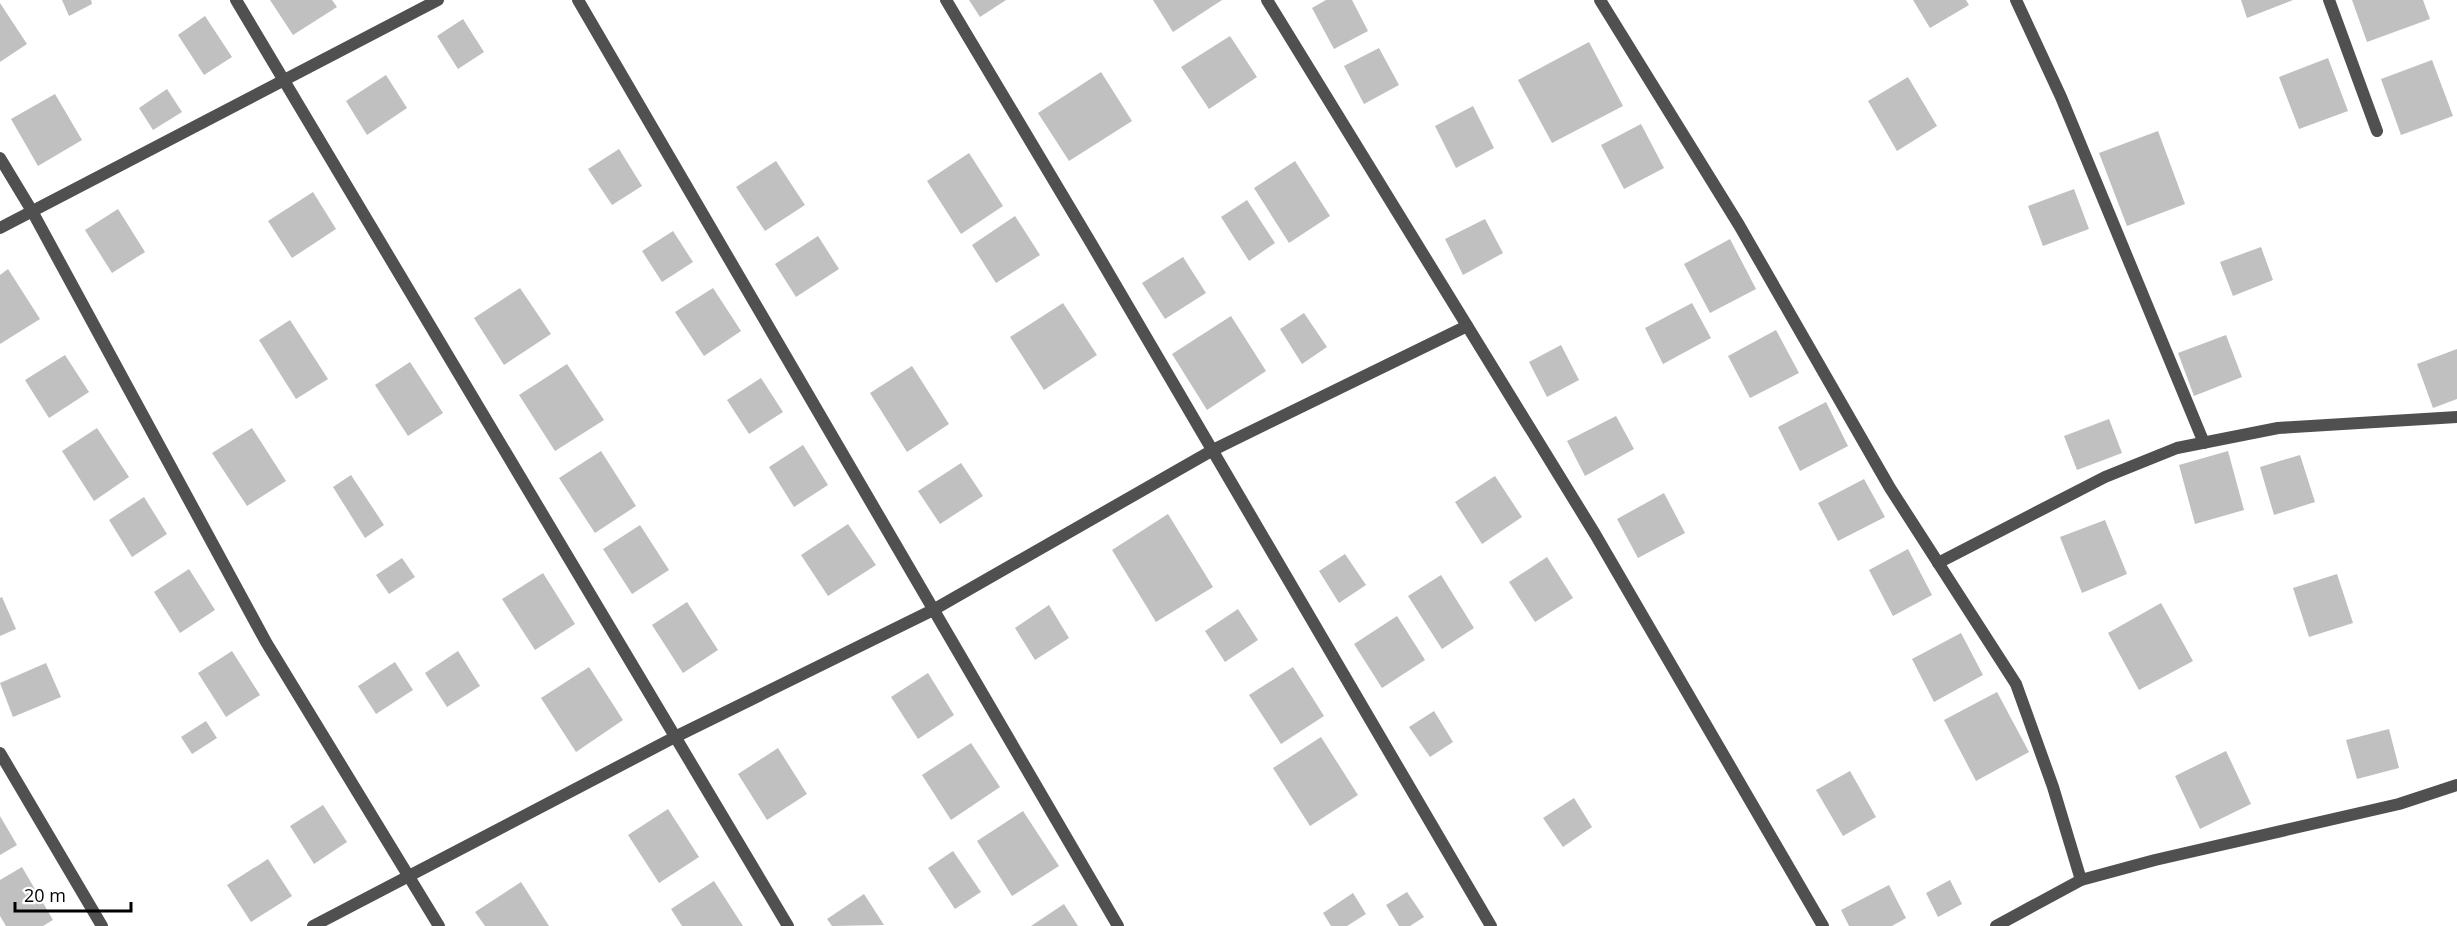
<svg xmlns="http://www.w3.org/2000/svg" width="2457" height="926" font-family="'Open Sans',sans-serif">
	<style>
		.building { fill: #c0c0c0 }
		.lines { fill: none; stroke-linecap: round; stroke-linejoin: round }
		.minor { stroke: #505050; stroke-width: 12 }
	</style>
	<rect width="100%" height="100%" fill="#fff"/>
	<g class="building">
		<path d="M62,0H91L92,4L69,16Z"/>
		<path d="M270,0H332L337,7L293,35Z"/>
		<path d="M969,0H1006L980,17Z"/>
		<path d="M1153,0H1222L1173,32Z"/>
		<path d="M1326,0H1352L1368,31L1334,49L1312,8Z"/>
		<path d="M1913,0H1966L1969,5L1930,28Z"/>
		<path d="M2241,0H2293L2247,18Z"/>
		<path d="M2352,0H2423L2430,19L2367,42Z"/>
		<path d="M0,3L27,44L0,62Z"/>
		<path d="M205,16L232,57L204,75L178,35Z"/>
		<path d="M463,19L484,52L458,69L437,36Z"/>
		<path d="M1230,36L1257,77L1209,109L1181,67Z"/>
		<path d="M1589,42L1623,106L1552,143L1518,80Z"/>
		<path d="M1379,48L1399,85L1364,104L1344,66Z"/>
		<path d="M2328,58L2348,111L2299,129L2279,77Z"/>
		<path d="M2432,60L2453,116L2401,135L2381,79Z"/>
		<path d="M1101,72L1132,121L1069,161L1038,113Z"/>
		<path d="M386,75L407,108L367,135L346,101Z"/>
		<path d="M1908,77L1937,126L1897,151L1868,101Z"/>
		<path d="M167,89L182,112L153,130L139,108Z"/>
		<path d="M55,94L82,140L38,166L11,119Z"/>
		<path d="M1473,106L1494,148L1456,168L1435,126Z"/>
		<path d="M1641,124L1664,168L1624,189L1601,145Z"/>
		<path d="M2158,131L2185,204L2127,226L2099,153Z"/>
		<path d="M619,149L642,186L612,205L588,169Z"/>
		<path d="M969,153L1003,206L961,234L927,181Z"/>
		<path d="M776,161L805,205L765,231L736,187Z"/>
		<path d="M1295,161L1330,216L1289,243L1254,188Z"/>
		<path d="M2074,189L2089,229L2043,246L2028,206Z"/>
		<path d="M313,192L336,229L292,258L268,221Z"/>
		<path d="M1247,200L1275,243L1249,261L1221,217Z"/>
		<path d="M118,209L145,252L112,273L85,230Z"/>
		<path d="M1015,216L1040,255L996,283L972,245Z"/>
		<path d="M1485,219L1503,253L1463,275L1445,239Z"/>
		<path d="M673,231L693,262L662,282L642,251Z"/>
		<path d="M818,236L839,269L796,297L775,264Z"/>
		<path d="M1730,239L1756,289L1710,313L1684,264Z"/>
		<path d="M2261,247L2273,280L2233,296L2220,262Z"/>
		<path d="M1183,257L1206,293L1165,319L1142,283Z"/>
		<path d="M8,269L40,319L0,344V275Z"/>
		<path d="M520,288L551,334L504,365L474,318Z"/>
		<path d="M713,288L741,331L704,356L675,312Z"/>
		<path d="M1063,303L1097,355L1044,390L1010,337Z"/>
		<path d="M1692,303L1711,338L1663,364L1645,328Z"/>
		<path d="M1304,313L1327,347L1302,364L1280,329Z"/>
		<path d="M1231,316L1266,371L1207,410L1172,354Z"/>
		<path d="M290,320L328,379L296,399L259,340Z"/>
		<path d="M1776,330L1799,373L1750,398L1728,356Z"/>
		<path d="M2226,335L2242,377L2194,396L2178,353Z"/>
		<path d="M1561,345L1579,380L1547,397L1529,362Z"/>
		<path d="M2457,349V399L2433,408L2417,364Z"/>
		<path d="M65,355L89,392L49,418L25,380Z"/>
		<path d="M410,362L443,413L408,436L375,385Z"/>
		<path d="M567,364L604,420L555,451L519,395Z"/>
		<path d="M912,366L949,424L907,452L870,393Z"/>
		<path d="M761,378L783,412L749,434L727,400Z"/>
		<path d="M1826,402L1848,446L1800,471L1778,427Z"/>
		<path d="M1616,416L1634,449L1585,476L1567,441Z"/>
		<path d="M2109,419L2122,453L2077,470L2064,436Z"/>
		<path d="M97,428L129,477L94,501L62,451Z"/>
		<path d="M252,428L286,481L247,506L212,453Z"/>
		<path d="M803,445L828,485L794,507L769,467Z"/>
		<path d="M601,451L636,506L595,533L559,478Z"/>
		<path d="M2228,451L2244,510L2195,524L2179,465Z"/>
		<path d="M2300,455L2315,502L2274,515L2260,467Z"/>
		<path d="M961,463L983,496L940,524L918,491Z"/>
		<path d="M351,475L384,525L365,538L333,487Z"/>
		<path d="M1495,476L1522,517L1482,544L1455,502Z"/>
		<path d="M1864,479L1885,517L1838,541L1818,503Z"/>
		<path d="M1664,493L1685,533L1638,558L1617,519Z"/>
		<path d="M144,497L167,534L132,557L109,520Z"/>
		<path d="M1168,514L1213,587L1156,622L1112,550Z"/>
		<path d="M2105,520L2127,574L2082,593L2060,537Z"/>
		<path d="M848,524L876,565L828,596L801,555Z"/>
		<path d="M640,525L669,570L632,594L603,549Z"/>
		<path d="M1908,549L1932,595L1893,616L1869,570Z"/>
		<path d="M1345,554L1366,585L1339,603L1319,571Z"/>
		<path d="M1547,557L1573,598L1535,622L1509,582Z"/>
		<path d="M402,558L415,577L389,594L376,575Z"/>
		<path d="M189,569L215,610L180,633L154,592Z"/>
		<path d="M543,573L575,624L535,650L502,599Z"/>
		<path d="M2337,574L2353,623L2309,637L2293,588Z"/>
		<path d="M1441,575L1474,628L1442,649L1408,596Z"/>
		<path d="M2,597L16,629L0,636V598Z"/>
		<path d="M687,602L718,650L683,673L652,625Z"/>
		<path d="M2161,603L2193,661L2139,690L2108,633Z"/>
		<path d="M1049,605L1069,638L1035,660L1015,628Z"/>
		<path d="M1238,609L1258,640L1225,662L1205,631Z"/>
		<path d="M1397,616L1425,660L1382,688L1354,644Z"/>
		<path d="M1961,633L1983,675L1934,702L1912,659Z"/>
		<path d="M232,651L260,695L226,717L198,673Z"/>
		<path d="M458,651L480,686L447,707L425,673Z"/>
		<path d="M395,662L413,690L376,714L358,686Z"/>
		<path d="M46,663L61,697L13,717L0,683Z"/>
		<path d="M589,667L623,720L576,752L541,698Z"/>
		<path d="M1293,667L1324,716L1281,744L1249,695Z"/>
		<path d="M928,673L954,715L918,739L891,697Z"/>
		<path d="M1997,692L2029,752L1976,781L1944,720Z"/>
		<path d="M1434,711L1453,742L1430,757L1409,727Z"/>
		<path d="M206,721L217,738L192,754L181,737Z"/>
		<path d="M2389,729L2399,768L2357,779L2346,740Z"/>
		<path d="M1321,737L1358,795L1310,826L1273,768Z"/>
		<path d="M971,743L1000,787L951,820L922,775Z"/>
		<path d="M778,748L807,794L767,820L738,774Z"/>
		<path d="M2226,751L2251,804L2200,829L2175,776Z"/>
		<path d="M1850,771L1876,817L1843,836L1816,790Z"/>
		<path d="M1574,798L1592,827L1563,847L1543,818Z"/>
		<path d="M323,805L347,842L314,864L290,826Z"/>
		<path d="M668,809L699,857L659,883L628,835Z"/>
		<path d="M1023,811L1059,866L1012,896L977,841Z"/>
		<path d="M0,816L17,845L0,855Z"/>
		<path d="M953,851L981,892L955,909L928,868Z"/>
		<path d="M268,859L292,896L251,922L227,885Z"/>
		<path d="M22,867L53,920L43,926H6L0,916V880Z"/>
		<path d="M1950,880L1962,904L1938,917L1926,893Z"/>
		<path d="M714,881L743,926H682L671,909Z"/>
		<path d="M521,882L549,926H485L475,912Z"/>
		<path d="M1889,885L1906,918L1892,926H1849L1841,910Z"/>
		<path d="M1407,892L1424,917L1410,926H1399L1386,905Z"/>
		<path d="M1353,893L1366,914L1347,926H1331L1323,913Z"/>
		<path d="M864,894L884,925L832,926L827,919Z"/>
		<path d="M1064,904L1078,926H1031Z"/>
	</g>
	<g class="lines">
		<g class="minor">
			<path d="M236,0L788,926"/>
			<path d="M578,0L1118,926"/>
			<path d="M946,0L1091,243L1491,926"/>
			<path d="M1267,0L1595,534L1823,926"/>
			<path d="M1600,0L1739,225L1890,488L2016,684L2053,787L2081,880"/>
			<path d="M2016,0L2061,97L2204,443"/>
			<path d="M2329,0L2377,131"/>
			<path d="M0,158L32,211L266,642L439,926"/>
			<path d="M0,228L438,0"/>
			<path d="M1938,563L2105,477L2177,448L2278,428L2457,417"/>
			<path d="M0,753L102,926"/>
			<path d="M313,926L675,737L933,610L1213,450L1467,326"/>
			<path d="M1996,926L2081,880L2155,860L2399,804L2457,785"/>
		</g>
	</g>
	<path d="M15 902v9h116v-9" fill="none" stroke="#000000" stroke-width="3"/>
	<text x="24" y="902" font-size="18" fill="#000000" stroke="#ffffff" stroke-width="4.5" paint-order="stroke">20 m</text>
</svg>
